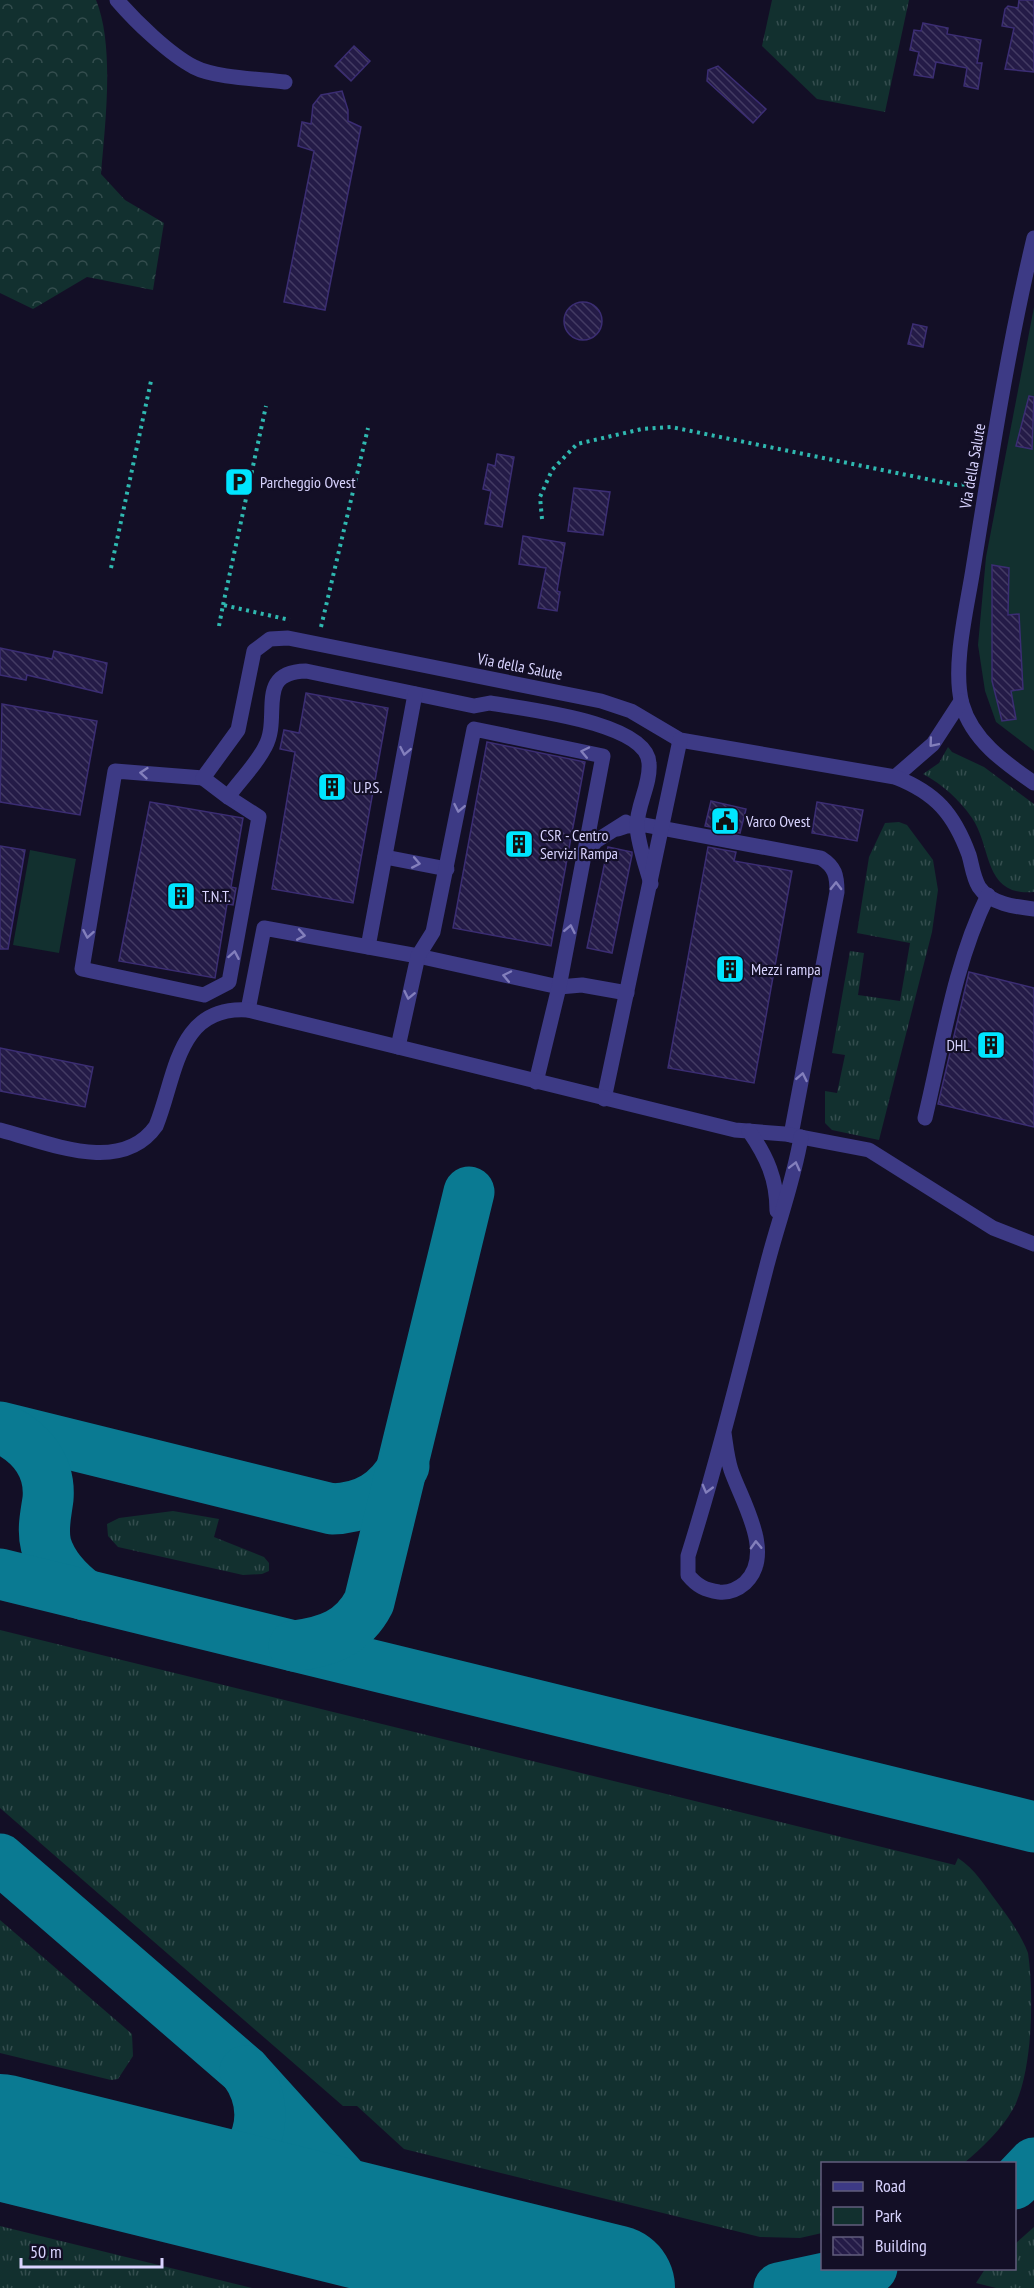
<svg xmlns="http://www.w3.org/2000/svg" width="1034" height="2288" font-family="'PT Sans Narrow',sans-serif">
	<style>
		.grass { fill: url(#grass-tufts) }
		.forest { fill: url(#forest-crowns) }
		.park { fill: #12302f }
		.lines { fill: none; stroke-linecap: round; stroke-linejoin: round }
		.taxiway { stroke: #0a7a92; stroke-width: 51 }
		.runway { stroke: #0a7a92; stroke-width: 126 }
		.building { fill: url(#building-back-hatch); stroke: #3b2d73; stroke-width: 1.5 }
		.path { stroke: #2fb8b0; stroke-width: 4; stroke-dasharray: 3 4.5; stroke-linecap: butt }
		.minor { stroke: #3d3a85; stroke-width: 15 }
		.oneway { stroke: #837fbc }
		.labels { text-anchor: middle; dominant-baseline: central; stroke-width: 4.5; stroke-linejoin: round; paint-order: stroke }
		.street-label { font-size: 16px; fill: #d9d4ff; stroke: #130f26 }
		.poi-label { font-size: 16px; fill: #d9d4ff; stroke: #130f26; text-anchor: start }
	</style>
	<defs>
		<pattern id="grass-tufts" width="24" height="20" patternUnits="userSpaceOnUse" patternTransform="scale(1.5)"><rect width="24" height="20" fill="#12302f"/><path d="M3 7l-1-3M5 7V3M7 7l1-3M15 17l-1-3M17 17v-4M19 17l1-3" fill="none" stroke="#344d4e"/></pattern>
		<pattern id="forest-crowns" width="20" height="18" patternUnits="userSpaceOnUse" patternTransform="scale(1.5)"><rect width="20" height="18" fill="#12302f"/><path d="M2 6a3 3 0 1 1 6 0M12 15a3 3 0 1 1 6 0" fill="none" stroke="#344d4e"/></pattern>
		<pattern id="building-back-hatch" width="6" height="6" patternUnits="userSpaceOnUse" patternTransform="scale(1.5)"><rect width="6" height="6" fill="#241b47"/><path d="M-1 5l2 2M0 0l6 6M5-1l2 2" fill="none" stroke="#433b63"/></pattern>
	</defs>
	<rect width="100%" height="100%" fill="#130f26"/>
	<g class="grass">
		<path d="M772,0H909L885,112L817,99L762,46Z"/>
		<path d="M948,747L952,752L984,767L1034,804V892C983,897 992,847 972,818C959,799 943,785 923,774L939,763Z"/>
		<path d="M899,822L907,825L933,860L938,890L932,932L879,1140L832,1130L825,1123V1091L837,1093L845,1055L832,1053L850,951L864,953L858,995L900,1001L910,943L857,933L869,857L885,823Z"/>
		<path d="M173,1511L219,1519L214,1537L264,1557L269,1563V1571L262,1574L243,1575L118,1547L108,1536L107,1524L119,1518Z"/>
		<path d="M0,1630L955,1865L958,1858C975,1869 985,1886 997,1902C1009,1918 1021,1935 1028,1953C1034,1993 1033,2073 1013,2109C1002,2129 981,2149 964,2163L822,2164V2233L800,2238L760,2237L404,2149L357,2106H343L0,1808Z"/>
		<path d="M0,1920L132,2034L133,2056L118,2079L111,2080L0,2053Z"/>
		<path d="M0,2226L252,2288H0Z"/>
		<path d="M1034,2227V2288H996L976,2283L985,2269L1014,2268L1015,2244Z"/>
	</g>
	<path class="forest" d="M0,0H96C115,46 105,125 101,174L125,200L164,223L153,290L87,277L33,309L0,293Z"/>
	<g class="park">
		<path d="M1034,307V751L996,722L985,691L978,645L986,557Z"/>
		<path d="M30,850L76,859L59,953L13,945Z"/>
	</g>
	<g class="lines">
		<g class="taxiway">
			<path d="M0,1427L332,1509C365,1508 388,1494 404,1466"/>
			<path d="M1,1428C29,1441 51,1465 48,1499C46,1514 42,1529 46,1545C52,1565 69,1583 85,1595"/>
			<path d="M0,1574L1034,1827"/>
			<path d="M294,1646C327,1642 353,1633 369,1602L469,1192"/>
			<path d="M0,1859L245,2071L386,2227L401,2237"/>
			<path d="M169,2178C236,2198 286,2128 245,2071"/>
			<path d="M1014,2184L1034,2163"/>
			<path d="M779,2288L872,2268"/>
		</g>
		<path class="runway" d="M0,2137L612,2288"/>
	</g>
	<g class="building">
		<path d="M1019,0H1034V72L1005,69L1014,28L1002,26L1005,9L1008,6L1018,8Z"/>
		<path d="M923,23L948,28L947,34L981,40L977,63H982L978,89L964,86L967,68L936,62L933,78L914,75L919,52L910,50L914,30L921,31Z"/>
		<path d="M354,46L370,61L351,81L335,66Z"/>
		<path d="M718,66L766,109L753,123L707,81L708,70Z"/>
		<path d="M342,91L348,110V121L361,127L325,310L284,302L314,151L298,146L302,122L311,124L313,105L321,95Z"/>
		<circle cx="583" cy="321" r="19"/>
		<path d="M913,324L927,327L923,347L908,344Z"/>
		<path d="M1029,396L1034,397L1032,449L1016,446Z"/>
		<path d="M497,454L514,457L502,527L485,524L491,491L483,489L488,464L495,466Z"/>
		<path d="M574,488L610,492L603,535L568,531Z"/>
		<path d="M523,536L565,543L557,591L560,592L557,611L538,608L546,568L519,564Z"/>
		<path d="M992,565L1009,568L1008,615L1019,614L1023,689L1011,691L1016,719L1002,721L992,681Z"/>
		<path d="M0,648L52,659L54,651L107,663L102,693L27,675L26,680L0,675Z"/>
		<path d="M306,693L388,708L353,903L272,889L295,752L280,749L284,730L299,733Z"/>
		<path d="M2,704L97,721L80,815L0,802Z"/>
		<path d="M487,742L585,762L551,946L453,928Z"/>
		<path d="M711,801L746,809L740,833L705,826Z"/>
		<path d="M150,802L243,818L231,887L236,888L233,905L227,904L215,978L119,961Z"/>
		<path d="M817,802L863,810L857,841L812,833Z"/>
		<path d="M0,846L25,850L8,949H0Z"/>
		<path d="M608,847L632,852V855L612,953L587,948Z"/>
		<path d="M708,847L736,852L734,861L792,871L754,1083L668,1068Z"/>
		<path d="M969,972L1034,988V1127L938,1104Z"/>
		<path d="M0,1048L93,1067L85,1107L0,1091Z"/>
	</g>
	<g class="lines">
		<g class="path">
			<path d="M542,519L540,497L552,470L577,444L642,429L671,427L956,485L971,484"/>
			<path d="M111,568L151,381"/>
			<path d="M223,605L266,406"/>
			<path d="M219,626L223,605L290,620"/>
			<path d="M321,627L368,428"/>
		</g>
		<g class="minor">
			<path d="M117,0C135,21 169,54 194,67C215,78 261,79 285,82"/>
			<path d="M1034,238C1008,347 991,458 973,569C967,608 952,666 962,704C972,740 1005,763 1034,783"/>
			<path d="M895,777L933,744L961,701"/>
			<path d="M203,778L115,771L82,969L204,995L229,982L259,817L228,797"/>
			<path d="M618,829L627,826L645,825L821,858C835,867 837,875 837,892L791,1135"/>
			<path d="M586,853L596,841L626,822"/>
			<path d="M385,857L447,869"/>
			<path d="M651,884C646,866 638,844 637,826C637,805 651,784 649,763C647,722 523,709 490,703L474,706L306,671C254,672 282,717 265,747C256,765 240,780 228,797L203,778L238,730L254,651L270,639L288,638L601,701L631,711L680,740L895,777C936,793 954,814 969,855C972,865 973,877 979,887C990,904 1016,907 1034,909"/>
			<path d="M368,947L415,694"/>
			<path d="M248,1010L264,928L418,956L559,987L582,985L627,993"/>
			<path d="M398,1047L418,956L433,932L474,729L603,756L559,987L536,1082"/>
			<path d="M604,1099L680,740"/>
			<path d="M925,1118C943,1043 954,964 988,895"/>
			<path d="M0,1130C47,1142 121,1176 156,1126C176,1078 176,1005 248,1010L735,1130L785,1134L869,1150L993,1228L1034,1244"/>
			<path d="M749,1131C767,1157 777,1179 777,1211"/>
			<path d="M724,1433C726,1446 727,1458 731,1470C741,1500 776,1554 745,1583C738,1589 729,1593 719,1592C705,1590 697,1586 688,1575V1556C718,1460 742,1362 767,1265C778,1222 794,1180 801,1137"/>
		</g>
	</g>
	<defs><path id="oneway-chevron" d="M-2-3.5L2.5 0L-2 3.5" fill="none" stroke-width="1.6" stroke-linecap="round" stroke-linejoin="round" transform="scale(1.5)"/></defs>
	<g class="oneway">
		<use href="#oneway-chevron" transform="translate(933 743) rotate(130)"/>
		<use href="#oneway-chevron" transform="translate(405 751) rotate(101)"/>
		<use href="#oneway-chevron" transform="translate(585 752) rotate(-168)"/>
		<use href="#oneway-chevron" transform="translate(144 773) rotate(-175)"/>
		<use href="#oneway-chevron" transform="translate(459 808) rotate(101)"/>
		<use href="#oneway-chevron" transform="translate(416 863) rotate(11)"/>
		<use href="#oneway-chevron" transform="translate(836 886) rotate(-89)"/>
		<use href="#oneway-chevron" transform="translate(570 929) rotate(-79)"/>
		<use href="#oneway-chevron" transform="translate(88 934) rotate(100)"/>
		<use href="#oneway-chevron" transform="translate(301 935) rotate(10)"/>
		<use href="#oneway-chevron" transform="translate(234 955) rotate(-80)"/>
		<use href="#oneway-chevron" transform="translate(507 976) rotate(-168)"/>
		<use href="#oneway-chevron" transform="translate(409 995) rotate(102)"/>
		<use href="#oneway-chevron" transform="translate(802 1077) rotate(-79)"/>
		<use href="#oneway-chevron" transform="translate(795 1166) rotate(-76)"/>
		<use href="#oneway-chevron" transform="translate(707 1489) rotate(105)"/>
		<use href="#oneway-chevron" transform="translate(756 1545) rotate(-92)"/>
	</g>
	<defs>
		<g id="parking-square" transform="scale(1.5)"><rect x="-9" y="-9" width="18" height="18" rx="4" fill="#00e5ff" stroke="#130f26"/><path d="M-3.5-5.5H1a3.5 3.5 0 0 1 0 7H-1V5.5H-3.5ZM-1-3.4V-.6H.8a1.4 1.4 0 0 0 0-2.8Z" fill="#111"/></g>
		<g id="building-square" transform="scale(1.5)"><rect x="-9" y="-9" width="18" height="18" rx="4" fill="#00e5ff" stroke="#130f26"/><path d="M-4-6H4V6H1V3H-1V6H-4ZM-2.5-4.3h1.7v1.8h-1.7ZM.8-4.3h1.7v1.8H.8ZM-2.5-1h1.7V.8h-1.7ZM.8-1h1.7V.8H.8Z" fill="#111"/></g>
		<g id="civic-square" transform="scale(1.5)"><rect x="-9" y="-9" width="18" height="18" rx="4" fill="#00e5ff" stroke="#130f26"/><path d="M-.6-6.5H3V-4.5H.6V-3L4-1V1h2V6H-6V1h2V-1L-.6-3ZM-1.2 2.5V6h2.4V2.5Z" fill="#111"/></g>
	</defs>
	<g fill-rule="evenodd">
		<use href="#parking-square" x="239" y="482"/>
		<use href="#building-square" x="332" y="787"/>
		<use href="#civic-square" x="725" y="821"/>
		<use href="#building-square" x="519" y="844"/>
		<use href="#building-square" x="181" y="896"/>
		<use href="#building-square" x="730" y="969"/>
		<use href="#building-square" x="991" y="1045"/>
	</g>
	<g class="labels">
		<g class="street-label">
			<text transform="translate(972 466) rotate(-80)">Via della Salute</text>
			<text transform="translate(520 666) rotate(11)">Via della Salute</text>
		</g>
		<g class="poi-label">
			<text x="260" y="482">Parcheggio Ovest</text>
			<text x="353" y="787">U.P.S.</text>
			<text x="746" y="821">Varco Ovest</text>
			<text x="540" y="835">CSR - Centro<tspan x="540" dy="18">Servizi Rampa</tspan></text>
			<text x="202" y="896">T.N.T.</text>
			<text x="751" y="969">Mezzi rampa</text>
			<text x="970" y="1045" text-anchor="end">DHL</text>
		</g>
	</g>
	<rect x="821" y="2162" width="195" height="108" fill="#130f26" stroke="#625e7d" stroke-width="1.5"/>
	<rect x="833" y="2182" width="30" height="9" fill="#3d3a85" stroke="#625e7d" stroke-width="1.5"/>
	<text x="875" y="2192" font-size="18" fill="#d9d4ff">Road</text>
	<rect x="833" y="2207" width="30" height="18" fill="#12302f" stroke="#625e7d" stroke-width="1.5"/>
	<text x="875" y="2222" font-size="18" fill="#d9d4ff">Park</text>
	<rect x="833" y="2237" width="30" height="18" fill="url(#building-back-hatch)" stroke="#625e7d" stroke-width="1.5"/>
	<text x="875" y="2252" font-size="18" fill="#d9d4ff">Building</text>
	<path d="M21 2258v9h141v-9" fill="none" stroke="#d9d4ff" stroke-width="3"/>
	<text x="30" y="2258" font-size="18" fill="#d9d4ff" stroke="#130f26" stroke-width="4.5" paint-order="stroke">50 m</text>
</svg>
